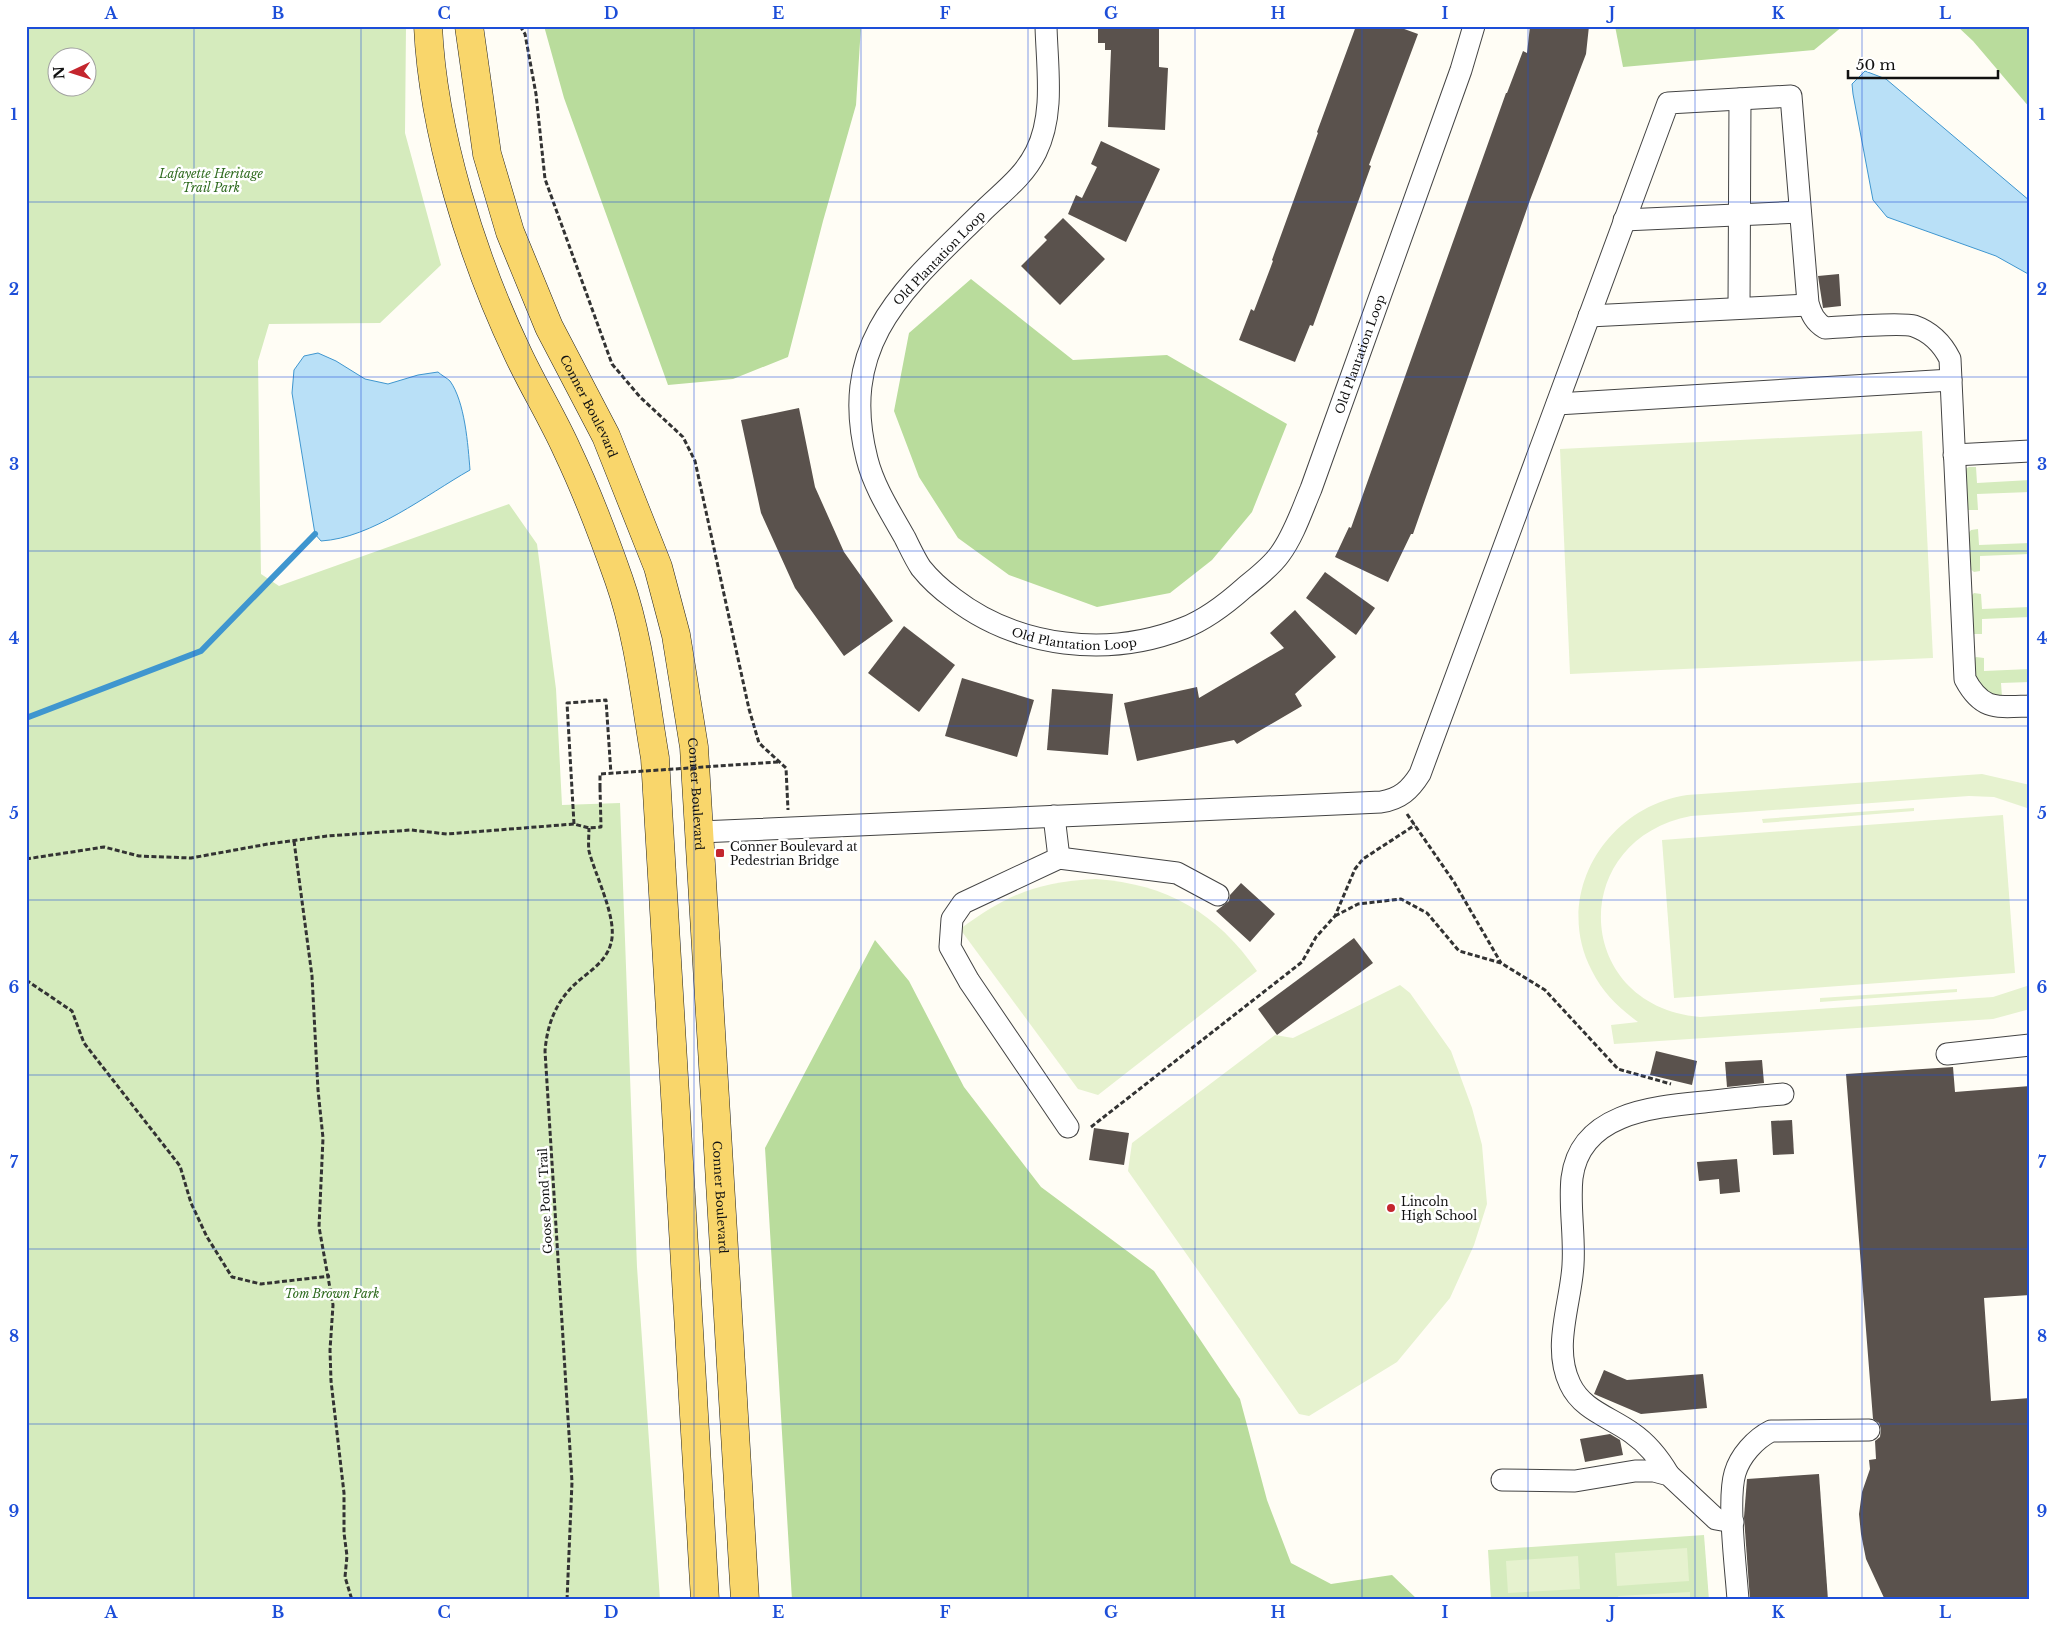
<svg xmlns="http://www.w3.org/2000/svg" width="2056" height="1626" font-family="'Libre Baskerville',serif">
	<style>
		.green { fill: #d5ebbd; fill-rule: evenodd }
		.forest { fill: #b9dc9c }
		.pitch { fill: #e6f2cf }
		.water { fill: #b9e0f7; stroke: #3f96cf }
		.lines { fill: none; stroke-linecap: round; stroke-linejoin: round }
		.stream { stroke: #3f96cf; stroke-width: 6 }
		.building { fill: #5a524d }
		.minor-casing { stroke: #444; stroke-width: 23 }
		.major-casing { stroke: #222; stroke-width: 29 }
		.path { stroke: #333; stroke-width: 3; stroke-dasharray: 5 2.5; stroke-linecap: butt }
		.minor { stroke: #fff; stroke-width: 21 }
		.major { stroke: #f9d66b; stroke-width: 28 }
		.path-bridge { stroke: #333; stroke-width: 3; stroke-dasharray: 5 2.5; stroke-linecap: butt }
		.grid { fill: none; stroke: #1d4ed8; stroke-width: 1; stroke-opacity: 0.55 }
		.poi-dot { fill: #c4262e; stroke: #fff; stroke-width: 2 }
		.labels { text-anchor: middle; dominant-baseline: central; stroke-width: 5; stroke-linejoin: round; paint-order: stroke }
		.park-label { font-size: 12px; font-style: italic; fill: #2f6b1f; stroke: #fff }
		.street-label { font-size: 12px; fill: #111; stroke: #fff }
		.poi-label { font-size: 12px; fill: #111; stroke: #fff; text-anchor: start }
		.neatline { fill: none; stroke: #1d4ed8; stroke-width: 2 }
		.grid-label { font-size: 16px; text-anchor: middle; font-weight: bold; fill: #1d4ed8 }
	</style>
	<rect width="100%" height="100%" fill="#fffdf5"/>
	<g class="green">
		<path d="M26,26H406L405,133L441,265L380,323L269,324L258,361L261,574L279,586L509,504L537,544L556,689L562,805L620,803L637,1267L660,1600H26ZM58,58H88V88H58Z"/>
		<path d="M1969,467H1976L1977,483L2030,480V492L1977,494L1978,510H1968L1965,469Z"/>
		<path d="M1978,529L1979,545L2030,543V554L1980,556V571L1974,572L1969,568L1968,534L1971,530Z"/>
		<path d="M1974,593L1981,594L1982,609L2030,607V617L1982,619V634H1974L1971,596Z"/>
		<path d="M1976,657L1984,658V671L2030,669V682L2001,683L2002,697L1986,693L1974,675L1973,660Z"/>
		<path d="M1704,1535L1709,1600H1491L1488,1550Z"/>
	</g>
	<g class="forest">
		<path d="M544,26H861L856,105L823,221L788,357L733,379L668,385L564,98Z"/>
		<path d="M1615,26H1843L1814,50L1623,67Z"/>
		<path d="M1957,26H2030V108L1973,41Z"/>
		<path d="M971,279L1073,360L1167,355L1287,424L1252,512L1212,560L1170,593L1097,607L1009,575L958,538L919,477L894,411L909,333Z"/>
		<path d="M875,940L909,981L964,1087L1041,1187L1154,1271L1240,1399L1267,1500L1291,1563L1331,1584L1392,1575L1418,1600H792L765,1148Z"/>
	</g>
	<g class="pitch">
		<path d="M1922,431L1933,658L1570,674L1560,449Z"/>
		<path d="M1982,774L2030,785V809L1994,797L1969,796L1691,816C1566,840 1573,1006 1700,1017L1993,997L2030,985V1009L1993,1019L1614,1044L1611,1025L1638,1022C1619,1008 1603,993 1592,971C1552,895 1606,807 1687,795Z"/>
		<path d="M1914,808V811L1763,823L1762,819Z"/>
		<path d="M2003,815L2015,973L1674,998L1662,840Z"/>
		<path d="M1096,879C1167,884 1217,913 1257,971L1098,1095L1078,1089L960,929C1008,894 1037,882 1096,879Z"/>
		<path d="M1400,985L1410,993L1451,1051L1472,1108L1482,1145L1487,1204L1474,1245L1450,1298L1397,1362L1309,1416L1299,1414L1128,1171L1132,1143L1275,1035L1293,1038Z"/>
		<path d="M1957,989V992L1820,1002V998Z"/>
		<path d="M1687,1548L1689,1581L1617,1586L1615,1553Z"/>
		<path d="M1578,1556L1580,1589L1508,1593L1506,1561Z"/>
		<path d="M1690,1592V1600H1619L1618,1596Z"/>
	</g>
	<g class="water">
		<path d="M1865,71L1886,79L2030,201V275L1996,256L1887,217L1873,200L1853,94L1852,84Z"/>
		<path d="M318,353L336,361L365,379L388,384L418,375L438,372C441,375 447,378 450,381C465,402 468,445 470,470C426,495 372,538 321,541L315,534L292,393L294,370L304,356Z"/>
	</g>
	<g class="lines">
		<path class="stream" d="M26,718L201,651L315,534"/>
	</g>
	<g class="building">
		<path d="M1105,26H1159V67L1168,68L1165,130L1108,127L1111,50H1105V43H1098V28Z"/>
		<path d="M1356,26H1396L1418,34L1369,165L1371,166L1313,326L1310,325L1295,362L1239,340L1251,309L1254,311L1273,261L1272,260L1318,133L1317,132Z"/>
		<path d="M1530,26H1589L1586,54L1530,200L1413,534H1411L1388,582L1335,557L1349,527L1351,528L1506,93H1507L1523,51L1527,53Z"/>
		<path d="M1101,141L1160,169L1126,242L1068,214L1076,195L1082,198L1097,167L1091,164Z"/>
		<path d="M1063,218L1105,259L1060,305L1021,266L1047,240L1044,237Z"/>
		<path d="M1839,274L1841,306L1823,308L1818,276Z"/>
		<path d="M799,408L815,487L844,552L893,621L844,656L795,588L761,513L741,420Z"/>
		<path d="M1325,572L1375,608L1356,635L1306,598Z"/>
		<path d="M1295,610L1336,657L1295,694L1302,706L1237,744L1234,740L1137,761L1124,703L1197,687L1199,698L1284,648L1270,633Z"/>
		<path d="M904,626L955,665L919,712L868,673Z"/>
		<path d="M962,678L1034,700L1017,757L945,736Z"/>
		<path d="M1052,689L1113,694L1108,755L1047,750Z"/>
		<path d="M1241,883L1275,914L1250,942L1216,911L1229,901L1230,895Z"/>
		<path d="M1354,938L1373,963L1277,1035L1258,1009Z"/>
		<path d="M1656,1051L1697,1061L1692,1085L1650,1075Z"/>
		<path d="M1762,1060L1764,1083L1727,1087L1725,1062Z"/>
		<path d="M1953,1067L1955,1092L2030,1086V1295L1984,1298L1991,1401L2030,1398V1600H1885L1866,1559L1861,1534L1859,1514L1862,1492L1870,1469L1869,1460L1876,1459L1875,1441L1880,1437L1881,1429L1879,1423L1873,1419L1846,1074Z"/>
		<path d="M1792,1120L1794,1154L1773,1155L1771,1121Z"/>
		<path d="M1094,1128L1129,1133L1124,1165L1089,1160Z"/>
		<path d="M1737,1159L1740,1192L1720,1194L1719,1179L1699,1181L1697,1162Z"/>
		<path d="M1604,1370L1627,1380L1703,1374L1707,1408L1641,1414L1594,1394Z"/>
		<path d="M1610,1434L1620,1440L1623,1455L1585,1462L1580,1439Z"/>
		<path d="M1819,1474L1828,1600H1750L1744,1517L1747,1479Z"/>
	</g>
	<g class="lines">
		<g class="minor-casing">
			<g id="minor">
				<path id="s1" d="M1046,26C1047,67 1055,114 1036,152C1023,178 1001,193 981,213C906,287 837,341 867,459C874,487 891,513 905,538C910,548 915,559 921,568C929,578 942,590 953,598C1018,648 1109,658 1184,628C1207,619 1226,604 1244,588C1256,578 1271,567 1280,554C1294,535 1302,510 1311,489L1461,70L1474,26"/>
				<path d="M1624,220L1800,212"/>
				<path d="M1739,308L1740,99"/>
				<path d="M1589,316L1808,305"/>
				<path d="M1557,404L1951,380"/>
				<path d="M1954,455L2030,451"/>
				<path d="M1054,816L1059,858L963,903L952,919L950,947L969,981L1068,1127"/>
				<path d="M700,832L1381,802C1400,799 1410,790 1420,774L1668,103L1791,96L1808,303C1811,314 1815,322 1825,328C1842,327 1902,322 1914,326C1931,332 1942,343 1950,359L1965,679C1982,711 1997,707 2030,706"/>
				<path d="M1059,858L1177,873L1218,895"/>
				<path d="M1947,1054L2030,1045"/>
				<path d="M1669,1475C1659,1458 1648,1444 1632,1433C1610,1417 1582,1410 1570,1384C1552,1347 1571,1303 1573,1265C1575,1236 1569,1206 1572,1178C1580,1113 1653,1107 1704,1102C1731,1099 1757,1096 1783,1094"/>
				<path d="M1502,1480L1575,1481L1635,1471H1654L1669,1475L1716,1519L1733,1522"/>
				<path d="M1738,1600C1736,1569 1727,1500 1735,1473C1740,1456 1755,1439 1771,1431L1869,1430"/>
			</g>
		</g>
		<g class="major-casing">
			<g id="major">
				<path d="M428,26C433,133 472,257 518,354C533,386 552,417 567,450C587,492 604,537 619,580C639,637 645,699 655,758L705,1600"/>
				<path id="s2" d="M469,26L487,154L510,232L549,327L606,436L658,567L676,635L694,747L745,1600"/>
			</g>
		</g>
		<g class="path">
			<path d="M520,26L525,34L536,94L545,179L612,364L640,397L683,437L695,461L749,709L759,743L786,768L788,810"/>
			<path d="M1407,814L1454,882L1501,963"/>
			<path d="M574,824L567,703L606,700L611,774"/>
			<path d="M294,841L312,976L318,1090L323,1138L319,1227L333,1305L330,1350L331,1381L344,1493V1533L347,1556L345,1577L352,1600"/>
			<path d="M26,859L104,847L139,856L191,858L268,844L327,836L411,830L447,834L574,824L589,828L601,827L600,788"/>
			<path d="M1335,916L1358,904L1401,899L1427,913L1459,951L1501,963L1545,990L1618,1069L1671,1084"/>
			<path d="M26,980L72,1011L84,1043L180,1166L191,1203L207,1237L232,1277L261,1284L330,1276"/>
			<path d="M1091,1127L1302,962L1316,937L1335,916L1355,869L1363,859L1415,825"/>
			<path d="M567,1600L572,1482L545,1051C547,1027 554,1006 571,988C584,974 606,964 611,943C618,919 595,875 589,851C588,844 589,835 589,828"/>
		</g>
		<use href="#minor" class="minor"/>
		<use href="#major" class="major"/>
		<path class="path-bridge" d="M600,788V774L778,762"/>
	</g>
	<path class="grid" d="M194,26V1600M361,26V1600M528,26V1600M694,26V1600M861,26V1600M1028,26V1600M1195,26V1600M1362,26V1600M1528,26V1600M1695,26V1600M1862,26V1600M26,202H2030M26,377H2030M26,551H2030M26,726H2030M26,900H2030M26,1075H2030M26,1249H2030M26,1424H2030"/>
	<g class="poi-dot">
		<rect x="715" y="848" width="10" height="10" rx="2.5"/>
		<circle cx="1391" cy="1208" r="5"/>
	</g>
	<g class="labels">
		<g class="park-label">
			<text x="211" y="173">Lafayette Heritage<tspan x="211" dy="14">Trail Park</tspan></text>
			<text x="332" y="1293">Tom Brown Park</text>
		</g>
		<g class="street-label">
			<text transform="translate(939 258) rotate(-46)">Old Plantation Loop</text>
			<text stroke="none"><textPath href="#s1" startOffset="1246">Old Plantation Loop</textPath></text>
			<text stroke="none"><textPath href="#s2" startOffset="402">Conner Boulevard</textPath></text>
			<text stroke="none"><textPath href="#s1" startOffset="796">Old Plantation Loop</textPath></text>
			<text stroke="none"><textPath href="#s2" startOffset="808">Conner Boulevard</textPath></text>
			<text stroke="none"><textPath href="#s2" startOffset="1212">Conner Boulevard</textPath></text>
			<text transform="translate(545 1201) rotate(-93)">Goose Pond Trail</text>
		</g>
		<g class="poi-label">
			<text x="730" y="846">Conner Boulevard at<tspan x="730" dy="14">Pedestrian Bridge</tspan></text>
			<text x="1401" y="1201">Lincoln<tspan x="1401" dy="14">High School</tspan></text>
		</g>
	</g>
	<rect width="2056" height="1626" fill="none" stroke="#ffffff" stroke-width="55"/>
	<g transform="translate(72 72) rotate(266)"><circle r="24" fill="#ffffff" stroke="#a0a0a0"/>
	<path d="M0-4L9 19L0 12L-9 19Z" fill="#c4262e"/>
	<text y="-8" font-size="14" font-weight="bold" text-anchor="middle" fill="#111111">N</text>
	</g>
	<path d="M1848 70v8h150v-8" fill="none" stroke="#111111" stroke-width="2.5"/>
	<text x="1856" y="70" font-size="15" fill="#111111" stroke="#ffffff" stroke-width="4" paint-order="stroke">50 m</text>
	<rect x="28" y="28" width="2000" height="1570" class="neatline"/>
	<g class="grid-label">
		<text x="111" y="19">A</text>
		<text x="278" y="19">B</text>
		<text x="444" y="19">C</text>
		<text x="611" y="19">D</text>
		<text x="778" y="19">E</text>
		<text x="945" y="19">F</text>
		<text x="1111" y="19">G</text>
		<text x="1278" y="19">H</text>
		<text x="1445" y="19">I</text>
		<text x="1612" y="19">J</text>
		<text x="1778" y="19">K</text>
		<text x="1945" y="19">L</text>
		<text x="14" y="120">1</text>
		<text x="2042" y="120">1</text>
		<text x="14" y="295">2</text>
		<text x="2042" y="295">2</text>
		<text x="14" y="470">3</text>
		<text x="2042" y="470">3</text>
		<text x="14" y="644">4</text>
		<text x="2042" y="644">4</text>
		<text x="14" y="819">5</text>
		<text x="2042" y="819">5</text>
		<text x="14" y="993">6</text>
		<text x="2042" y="993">6</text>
		<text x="14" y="1168">7</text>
		<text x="2042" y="1168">7</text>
		<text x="14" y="1342">8</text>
		<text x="2042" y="1342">8</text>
		<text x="14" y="1517">9</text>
		<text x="2042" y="1517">9</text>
		<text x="111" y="1618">A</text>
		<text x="278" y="1618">B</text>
		<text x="444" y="1618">C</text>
		<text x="611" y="1618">D</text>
		<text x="778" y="1618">E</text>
		<text x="945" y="1618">F</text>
		<text x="1111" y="1618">G</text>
		<text x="1278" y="1618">H</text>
		<text x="1445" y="1618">I</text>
		<text x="1612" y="1618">J</text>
		<text x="1778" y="1618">K</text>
		<text x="1945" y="1618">L</text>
	</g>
</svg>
